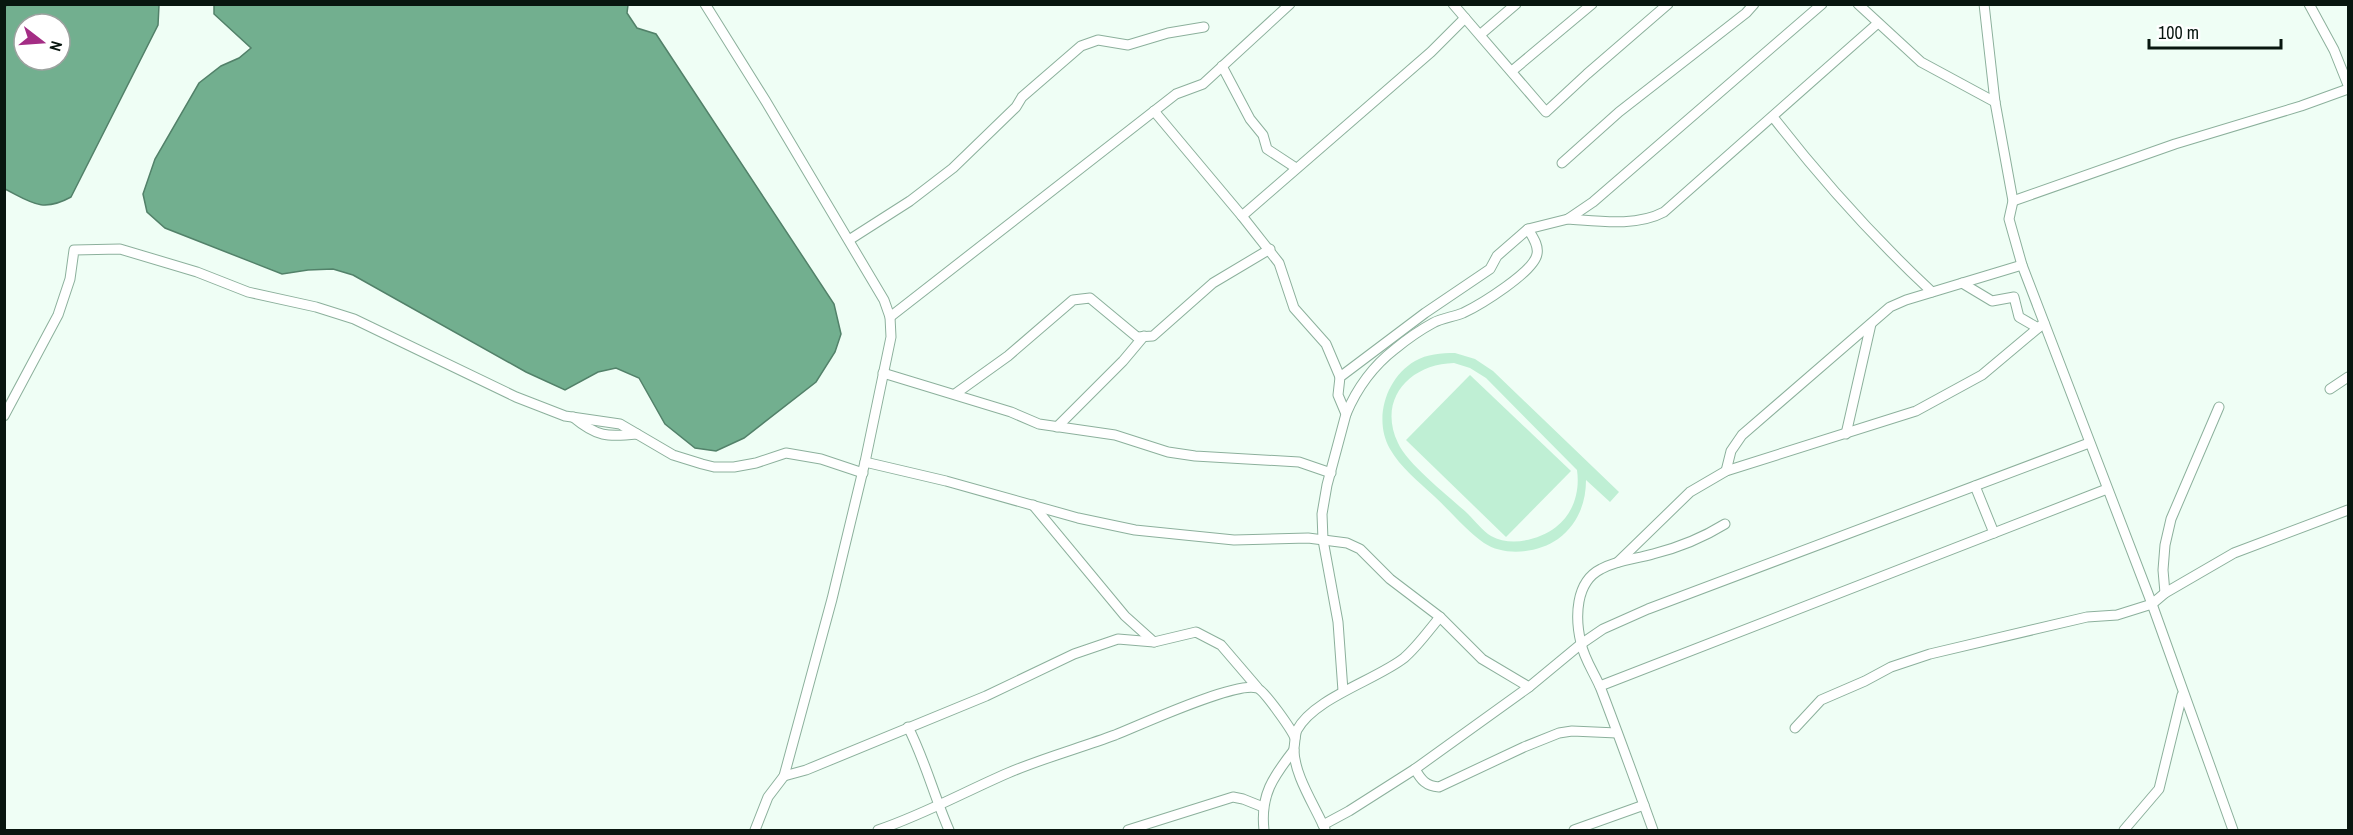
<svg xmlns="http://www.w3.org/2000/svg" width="2353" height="835" font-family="'Archivo Narrow',sans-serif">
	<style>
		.green { fill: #bfefd4; fill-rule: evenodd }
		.water { fill: #72af8f; stroke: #528169; stroke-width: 1.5; fill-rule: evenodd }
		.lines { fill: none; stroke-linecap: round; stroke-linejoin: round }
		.minor-casing { stroke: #8cb09c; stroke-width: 11 }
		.minor { stroke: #fff; stroke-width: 9 }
	</style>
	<rect width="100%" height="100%" fill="#effef5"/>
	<g class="green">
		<path d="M1455,353L1475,359L1493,371L1619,492L1610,502L1586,480C1586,503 1578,524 1558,539C1538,553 1505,557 1484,543C1466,530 1450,511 1434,496C1419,482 1400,467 1390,449C1373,419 1386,378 1415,361C1427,354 1441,353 1455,353ZM1454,363L1470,368L1486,378L1577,470C1580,491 1574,513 1556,527C1539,540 1511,547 1491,536C1483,531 1475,521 1468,514C1449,496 1408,465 1398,443C1377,399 1410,364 1454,363Z"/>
		<path d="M1470,375L1571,471L1506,537L1406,440Z"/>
	</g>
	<g class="water">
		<path d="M7,4L159,5L158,25L71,197C42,213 31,202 5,189L4,9ZM24,24H60V60H24Z"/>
		<path d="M214,5H628L627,13L637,28L656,34L834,304L841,334L835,352L816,382L744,438L716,451L695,448L665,424L639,378L616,368L598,372L565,390L526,372L353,275L333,269L308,270L282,274L165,228L147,212L143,194L155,159L199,83L221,66L239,58L251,48L214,14Z"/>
	</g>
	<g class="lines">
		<g class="minor-casing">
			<g id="minor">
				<path d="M705,4L765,100L884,300L890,317L891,337L865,462L832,599L784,776L768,797L755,830"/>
				<path d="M1453,4L1465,18"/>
				<path d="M1858,4L1921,62L1995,102"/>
				<path d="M1984,4L1995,102L2013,201L2009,219L2022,265L2152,604L2233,830"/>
				<path d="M2309,4L2334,50L2348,85"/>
				<path d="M1481,34L1516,4"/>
				<path d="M1222,66L1250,119L1263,135L1267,149L1296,168"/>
				<path d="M1512,71L1592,4"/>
				<path d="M1154,111L1242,216"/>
				<path d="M1773,117C1822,180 1874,238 1932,292"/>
				<path d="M1562,163L1619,112L1746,13L1754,4"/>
				<path d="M2013,201L2175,144L2301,106L2348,89"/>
				<path d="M1568,219C1598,221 1636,227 1664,212L1878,23"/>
				<path d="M849,240L910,201L953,168L1016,107L1022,97L1081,46L1098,40L1128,45L1168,33L1204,27"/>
				<path d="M1962,283L1992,301L2014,297L2019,317L2038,328"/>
				<path d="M890,317L1176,94L1203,84L1290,4"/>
				<path d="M883,373L1011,412L1039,424L1115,435L1168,452L1195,456L1299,462L1331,473"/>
				<path d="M1340,377L1326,344L1294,308L1279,263L1242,216L1431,52L1465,18L1546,112L1587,74L1668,4"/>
				<path d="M2330,389L2348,377"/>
				<path d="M955,394L1008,356L1073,300L1090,298L1137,337L1153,336L1213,283L1270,249"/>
				<path d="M1346,414C1357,388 1373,366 1395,349C1406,340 1420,330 1433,323C1442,318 1453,317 1463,313C1480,305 1534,272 1537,254C1539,245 1532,236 1528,229"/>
				<path d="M4,416L58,315L70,279L74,250L120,249L197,272L248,292L316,307L354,319L516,397L565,416L620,424L673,455L702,464L714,467H734L756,463L786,453L821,459L863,473"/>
				<path d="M573,417C597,437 607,437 637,434"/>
				<path d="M1057,427L1123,361L1144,336"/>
				<path d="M1846,434L1871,324"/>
				<path d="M865,462L946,481L1078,518L1135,530L1234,540L1308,538L1347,543L1360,549L1390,579L1440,617C1429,630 1417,647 1404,658C1376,680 1314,698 1297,730C1295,734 1295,742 1294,748C1293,772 1313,803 1323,825"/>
				<path d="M1726,471L1731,451L1742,435L1890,307L1906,300L2022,265"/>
				<path d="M1975,486L1994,533"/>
				<path d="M1033,505L1125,616L1154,642L1196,632L1221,645L1257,687"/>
				<path d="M1618,562L1690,492L1726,471L1916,411L1982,375L2044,323"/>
				<path d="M2165,593L2163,570L2165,545L2171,519L2219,407"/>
				<path d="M1440,617L1482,659L1529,687"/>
				<path d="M1600,686L2107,489"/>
				<path d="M1343,691L1338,622L1323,540L1322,514L1327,485L1346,414L1338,395L1340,377L1425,313L1490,269L1497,256L1528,229L1568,219L1593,202L1822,4"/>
				<path d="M908,727C925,760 934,796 949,830"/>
				<path d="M1795,728L1821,700L1865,681L1891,667L1930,654L2087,617L2117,615L2152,604L2165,593L2234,553L2348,510"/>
				<path d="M1415,769C1421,780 1426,786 1439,787L1524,747L1559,733L1572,731L1617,733"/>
				<path d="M784,776L806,770L986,696L1074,654L1118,639L1154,642"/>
				<path d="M1325,829L1323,825L1349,811L1415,769L1529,687L1581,644L1603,629L1648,609L2089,443"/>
				<path d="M878,830C923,815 964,792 1008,773C1043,758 1080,748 1115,735C1140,725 1236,681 1257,688C1264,690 1292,730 1295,738"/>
				<path d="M1128,830L1233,797L1243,799L1263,807"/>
				<path d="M1264,830C1260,795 1273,777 1294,750"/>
				<path d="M1574,830L1644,805"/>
				<path d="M1653,830C1636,783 1619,736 1601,689C1595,674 1584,659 1581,643C1575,618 1575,582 1601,569C1617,560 1636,559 1653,554C1677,548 1704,537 1725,524"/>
				<path d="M2124,830L2159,789L2182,695"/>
			</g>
		</g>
		<use href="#minor" class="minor"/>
	</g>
	<rect width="2353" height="835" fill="none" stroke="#08160f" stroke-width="12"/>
	<g transform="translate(42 42) rotate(107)"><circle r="28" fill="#ffffff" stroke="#9ca29f" stroke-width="1.5"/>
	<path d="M0-4.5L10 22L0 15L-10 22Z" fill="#a42d85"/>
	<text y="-9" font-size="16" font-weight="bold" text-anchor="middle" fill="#08160f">N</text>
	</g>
	<path d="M2149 39v9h132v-9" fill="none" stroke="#08160f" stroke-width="3"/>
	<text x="2158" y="39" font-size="18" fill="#08160f" stroke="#ffffff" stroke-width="4.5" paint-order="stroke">100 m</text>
</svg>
